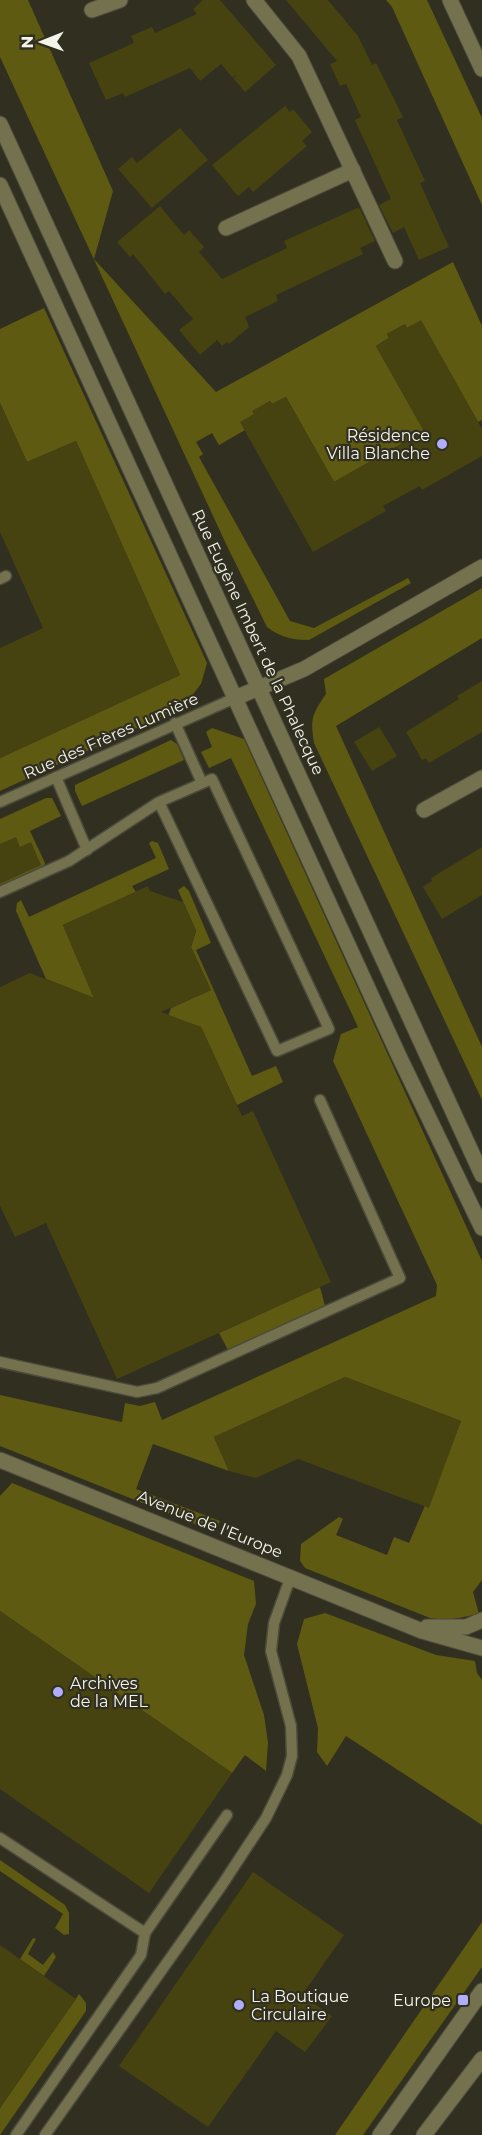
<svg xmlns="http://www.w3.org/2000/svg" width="482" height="2135" font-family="Montserrat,sans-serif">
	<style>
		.green { fill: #5f5a11 }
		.building { fill: #474310 }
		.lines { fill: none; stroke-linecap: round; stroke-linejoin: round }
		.service-casing { stroke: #4b4b3c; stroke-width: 13 }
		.minor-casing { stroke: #4b4b3c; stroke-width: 17 }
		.tertiary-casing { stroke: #4b4b3c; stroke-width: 17 }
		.service { stroke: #74714e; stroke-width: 10 }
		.minor { stroke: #74714e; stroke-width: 15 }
		.tertiary { stroke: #74714e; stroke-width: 15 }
		.poi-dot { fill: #b0aefa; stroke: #302f20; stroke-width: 2 }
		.labels { text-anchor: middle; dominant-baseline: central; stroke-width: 4.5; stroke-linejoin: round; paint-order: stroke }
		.poi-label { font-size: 16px; fill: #f4f4ea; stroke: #302f20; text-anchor: end }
		.street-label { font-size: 16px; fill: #f4f4ea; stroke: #302f20 }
	</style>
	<rect width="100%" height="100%" fill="#302f20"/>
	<g class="green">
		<path d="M0,0H28L113,191L94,259L216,392L453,262L482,326V420L478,422L421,321L407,328L405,324L387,334L389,338L376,346L424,431L334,482L286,397L272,404L270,401L253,411L254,414L245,430L219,445L212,433L196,442L203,454L199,457L290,621L314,628L408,578L411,583L309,640C292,640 280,637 267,627L227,546L0,57Z"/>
		<path d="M386,0H427L482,118V205L392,7Z"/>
		<path d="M44,308L207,663L201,684L183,707L0,791V758L180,675L76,441L27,462L0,403V329Z"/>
		<path d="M482,588V638L336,726L482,1047V1100L314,743C310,719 312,714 326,694L324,679Z"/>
		<path d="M212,728L244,739L482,1261V1580L473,1592L479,1614L448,1620L430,1618L305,1568L300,1561L301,1544L339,1517L343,1519L336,1535L387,1555L394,1537L409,1543L461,1421L345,1377L214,1437L229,1471L153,1444L136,1489L220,1521L215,1532L0,1446V1395L122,1422L125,1403L140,1406L155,1402L162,1420L436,1296L437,1285L333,1061L341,1034L358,1027L231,758L209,768L201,752L212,747L206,732Z"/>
		<path d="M171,740L177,744L184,760L82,806L75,791V785Z"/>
		<path d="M46,798H52L61,816L30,831L45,863L43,868L0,887V819Z"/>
		<path d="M152,841L158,843L169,869L132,886L136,892L63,925L94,998L46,979L16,911L17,903L21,900L29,917L156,858L149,843Z"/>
		<path d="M184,886L189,891L211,943L196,950L252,1076L276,1066L283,1082L237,1105L201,1027L189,1023L165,1024L171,1008L211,990L191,947L196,931L178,890Z"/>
		<path d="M320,1287L325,1306L228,1350L219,1333Z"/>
		<path d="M12,1483L254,1581L256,1604L248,1624L244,1655L264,1715L268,1743L266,1771L245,1755L232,1773L0,1611V1496Z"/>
		<path d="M325,1613L436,1655L475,1661L477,1673L482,1680V1825L346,1736L327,1766L317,1752L318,1728L297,1644L304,1619Z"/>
		<path d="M0,1860L65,1905L69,1913V1934L64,1935L55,1928L63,1914L0,1871Z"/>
		<path d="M482,1922V1967L363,2135H335Z"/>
		<path d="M33,1938L36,1939L28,1954L43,1965L53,1952L56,1957L44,1976L20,1959Z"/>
		<path d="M79,1994L86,2003V2011L0,2135V2108Z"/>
	</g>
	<g class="building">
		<path d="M203,0H220L276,65L245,92L233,78L237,75L232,77L221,64L200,81L190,68L125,97L123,93L106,100L89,63L134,43L131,36L152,27L155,33L197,14L193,9Z"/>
		<path d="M286,0H328L358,36L372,65L376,63L403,117L397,120L425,181L420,183L449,247L419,260L404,227L393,233L379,205L391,199L355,120L361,117L346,84L340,86L330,64L337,61Z"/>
		<path d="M285,106L290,112L293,109L312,132L302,141L307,146L253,192L249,187L238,196L212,165Z"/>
		<path d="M180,128L208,160L152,208L118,169L132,157L137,163Z"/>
		<path d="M160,206L184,235L189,230L204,247L199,252L222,279L287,248L284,241L357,208L360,209L375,241L360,248L363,254L276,295L278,301L245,317L249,327L229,344L227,342L222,346L217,340L200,355L179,330L193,319L169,291L165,294L133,254L130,257L117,242Z"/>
		<path d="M421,320L482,429V456L422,490L420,486L383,506L386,511L313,552L240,422L254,414L252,411L270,401L272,404L286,397L334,482L424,431L376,346L389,338L387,334L405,324L407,328Z"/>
		<path d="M0,403L27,462L76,441L180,675L0,758V648L43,628L0,532Z"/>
		<path d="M482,681V732L429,763L426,758L422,760L406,732L459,699L457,696Z"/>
		<path d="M379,727L397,756L372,771L354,742Z"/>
		<path d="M16,837L20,847L31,842L41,865L0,884V844Z"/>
		<path d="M482,847V895L442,919L423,887L432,881L431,878Z"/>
		<path d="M148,886L150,891L183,902L196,930L191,947L211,990L161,1012L201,1027L242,1116L253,1111L331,1282L117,1379L46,1223L15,1237L0,1206V987L30,973L94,998L63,925Z"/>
		<path d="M345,1377L461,1421L429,1508L298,1459L256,1478L229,1471L214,1437Z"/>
		<path d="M0,1611L232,1773L149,1893L0,1789Z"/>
		<path d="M253,1872L344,1935L302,1995L332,2016L305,2052L276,2031L208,2127L119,2066Z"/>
		<path d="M0,1945L76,1999L0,2108Z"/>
	</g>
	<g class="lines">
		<g class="service-casing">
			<g id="service">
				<path d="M0,579L6,576"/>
				<path d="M175,723L202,783"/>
				<path d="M56,777L87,850"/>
				<path d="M0,802L235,698"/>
				<path d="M0,892L69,861L159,802L212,779L329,1029L277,1051L159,802"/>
				<path d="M0,1362L137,1392L157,1388L400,1278L320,1100"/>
				<path d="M0,1838L145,1933L227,1815"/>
				<path d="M16,2135L141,1955L145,1933"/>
				<path d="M45,2135L222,1885L266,1818L287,1775L292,1756L291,1726L271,1651L274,1623L291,1576"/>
			</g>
		</g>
		<g class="minor-casing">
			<g id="minor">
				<path d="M254,0L299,56L395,261"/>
				<path d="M450,0L482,69"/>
				<path d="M92,10L120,0"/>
				<path d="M226,228L353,170"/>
				<path d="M235,698L304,669L482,567"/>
				<path d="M424,810L482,778"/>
				<path d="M0,1460L422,1631L482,1648"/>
				<path d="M427,1627H466L482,1620"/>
			</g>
		</g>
		<g class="tertiary-casing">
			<g id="tertiary">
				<path d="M0,124L482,1175"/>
				<path d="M0,185L398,1054L482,1228"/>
				<path d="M380,2135L482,1991"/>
				<path d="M424,2135L482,2059"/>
			</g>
		</g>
		<use href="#service" class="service"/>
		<use href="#minor" class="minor"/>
		<use href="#tertiary" class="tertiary"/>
	</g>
	<g class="poi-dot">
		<circle cx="442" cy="444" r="6"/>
		<circle cx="58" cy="1692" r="6"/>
		<rect x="457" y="1994" width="12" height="12" rx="3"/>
		<circle cx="239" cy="2005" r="6"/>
	</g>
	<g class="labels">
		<g class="poi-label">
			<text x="430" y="435">Résidence<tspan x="430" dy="18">Villa Blanche</tspan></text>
			<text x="70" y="1683" text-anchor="start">Archives<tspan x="70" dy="18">de la MEL</tspan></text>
			<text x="251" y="1996" text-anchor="start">La Boutique<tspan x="251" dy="18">Circulaire</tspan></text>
			<text x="451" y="2000">Europe</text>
		</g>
		<g class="street-label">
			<text transform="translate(258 642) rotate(65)">Rue Eugène Imbert de la Phalecque</text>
			<text transform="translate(111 736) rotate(-24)">Rue des Frères Lumière</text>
			<text transform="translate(210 1524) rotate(22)">Avenue de l'Europe</text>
		</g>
	</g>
	<g transform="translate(42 42) rotate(269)" stroke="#302f20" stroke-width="4.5" paint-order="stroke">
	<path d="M0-4.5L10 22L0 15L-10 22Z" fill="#f4f4ea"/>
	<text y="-9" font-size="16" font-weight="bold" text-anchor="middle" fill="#f4f4ea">N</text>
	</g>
</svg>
